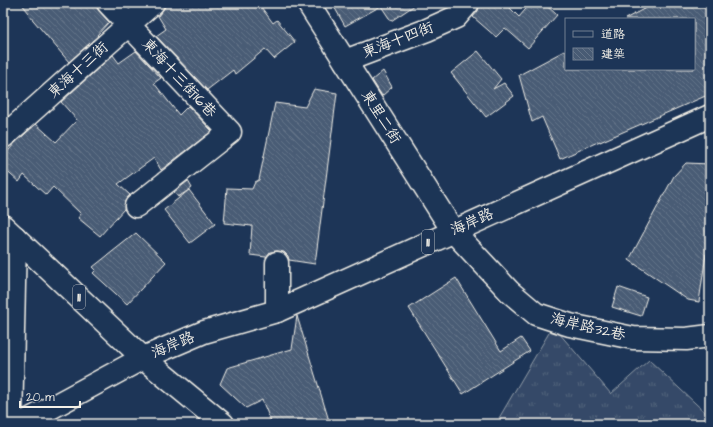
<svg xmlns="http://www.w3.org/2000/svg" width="713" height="427" font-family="'Architects Daughter','LXGW WenKai TC',sans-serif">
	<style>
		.grass { fill: url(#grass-tufts); stroke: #949ea8 }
		.building { fill: url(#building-back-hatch); stroke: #f4f1e8 }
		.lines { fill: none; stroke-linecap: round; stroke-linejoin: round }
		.minor-casing { stroke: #f4f1e8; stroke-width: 25 }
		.major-casing { stroke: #f4f1e8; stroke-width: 25 }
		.minor { stroke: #1d3557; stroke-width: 22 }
		.major { stroke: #1d3557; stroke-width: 22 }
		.labels { text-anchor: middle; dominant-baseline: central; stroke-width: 4; stroke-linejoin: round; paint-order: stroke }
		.shield { fill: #1d3557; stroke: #b4b9bc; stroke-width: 1 }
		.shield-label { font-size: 14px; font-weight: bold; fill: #f4f1e8 }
		.street-label { font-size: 15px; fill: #f4f1e8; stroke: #1d3557 }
	</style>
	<defs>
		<pattern id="grass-tufts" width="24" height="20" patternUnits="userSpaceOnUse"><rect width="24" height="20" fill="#354a67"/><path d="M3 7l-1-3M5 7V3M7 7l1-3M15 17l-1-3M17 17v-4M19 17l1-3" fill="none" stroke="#53657d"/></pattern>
		<pattern id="building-back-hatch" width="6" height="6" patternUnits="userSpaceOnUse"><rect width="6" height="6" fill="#485b74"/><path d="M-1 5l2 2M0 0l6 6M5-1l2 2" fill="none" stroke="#637388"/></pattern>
	</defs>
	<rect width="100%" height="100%" fill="#1d3557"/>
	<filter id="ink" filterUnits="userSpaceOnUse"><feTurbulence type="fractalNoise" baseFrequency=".025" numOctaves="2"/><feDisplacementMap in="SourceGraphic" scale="8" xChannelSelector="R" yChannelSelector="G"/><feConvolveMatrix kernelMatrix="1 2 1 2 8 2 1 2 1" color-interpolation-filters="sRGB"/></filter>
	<g filter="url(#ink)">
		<path class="grass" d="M553,326L611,394L649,360L710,417V424H505L499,418Z"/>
		<g class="building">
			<path d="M21,3H96L99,11L109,22L97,35L98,36L69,62L28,14L29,13Z"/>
			<path d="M165,3H258L273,23L277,20L295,42L274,59L265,49L235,74L233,70L207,90L156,36L166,29L158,16L165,7Z"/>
			<path d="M332,3H418L391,21L381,6L345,26Z"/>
			<path d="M480,3H505L519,17L531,3H544L557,15L528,48L505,28L496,37L473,17L478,11Z"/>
			<path d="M655,3H710V94L600,142V141L560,159L542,117L532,122L519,75L566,50V69H694V19H625Z"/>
			<path d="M136,51L161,78L154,83L179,115L188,106L212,131L161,170L154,158L118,184L130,195L125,201L124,209L100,236L78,218L81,214L53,187L46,195L24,175L19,182L3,168V157L15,143L36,124L56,142L77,120L61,102L113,55L119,63Z"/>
			<path d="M478,51L501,79L493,89L504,83L514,96L486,117L451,73Z"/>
			<path d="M383,71L392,87L382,96L372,80Z"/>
			<path d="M314,89L337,93L315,264L289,260L288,256L284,252L277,251L270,252L266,257L250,255L252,226L224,223L227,188L252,189L255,182L259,180L275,103L305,107Z"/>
			<path d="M686,163L710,164V254H706L699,302L688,300L629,260L674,176Z"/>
			<path d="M188,181L192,188L178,197L174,192Z"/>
			<path d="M189,190L215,224L190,243L164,210Z"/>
			<path d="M136,233L166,262L127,304L93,273L96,270L93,267Z"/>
			<path d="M456,278L501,351L521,338L530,351L463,394L409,308Z"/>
			<path d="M618,287L647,297L641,316L612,307Z"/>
			<path d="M297,316L330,424H272L262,400L246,408L220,384L227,368L292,349Z"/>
		</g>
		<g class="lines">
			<g class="minor-casing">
				<g id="minor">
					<path d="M108,3L230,132L136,206"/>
					<path d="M308,3L453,231L510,292L536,314L570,325L633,338L686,339L710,336"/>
					<path d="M345,61L427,30L456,17L468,3"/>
					<path d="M3,137L153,3"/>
					<path d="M277,311V263"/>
					<path d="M21,424L143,358L223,424"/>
				</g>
			</g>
			<g class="major-casing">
				<g id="major">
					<path d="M3,226L143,358L204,332L277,311L710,116"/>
					<path d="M11,424L15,237"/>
				</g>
			</g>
			<use href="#minor" class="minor"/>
			<use href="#major" class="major"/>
		</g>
	</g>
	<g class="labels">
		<g class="shield">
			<rect x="422" y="230" width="12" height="24" rx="3"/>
			<rect x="73" y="285" width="12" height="24" rx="3"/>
		</g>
		<g class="shield-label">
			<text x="428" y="242">11</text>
			<text x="79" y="297">11</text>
		</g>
		<g class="street-label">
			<text transform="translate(398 40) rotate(-21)">東海十四街</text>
			<text transform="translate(78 70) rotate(-42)">東海十三街</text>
			<text transform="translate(179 78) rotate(47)">東海十三街16巷</text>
			<text transform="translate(381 117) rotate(58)">東里二街</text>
			<text transform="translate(472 222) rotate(-24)">海岸路</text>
			<text transform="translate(588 327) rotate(13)">海岸路32巷</text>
			<text transform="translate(173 345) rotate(-23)">海岸路</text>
		</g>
	</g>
	<rect width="713" height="427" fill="none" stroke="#1d3557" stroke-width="16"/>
	<rect x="8" y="8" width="697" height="411" fill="none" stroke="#f4f1e8" stroke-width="1.5" filter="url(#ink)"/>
	<rect x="565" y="18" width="130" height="52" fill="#1d3557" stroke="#738091"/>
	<rect x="573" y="31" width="20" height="6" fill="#1d3557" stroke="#738091"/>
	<text x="601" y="38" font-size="12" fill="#f4f1e8">道路</text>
	<rect x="573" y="48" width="20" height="12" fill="url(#building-back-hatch)" stroke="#738091"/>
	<text x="601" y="58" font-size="12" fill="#f4f1e8">建築</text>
	<path d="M20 401v6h60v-6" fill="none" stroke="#f4f1e8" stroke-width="2"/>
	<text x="26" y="401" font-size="12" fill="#f4f1e8" stroke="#1d3557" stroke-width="3" paint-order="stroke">20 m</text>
</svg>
